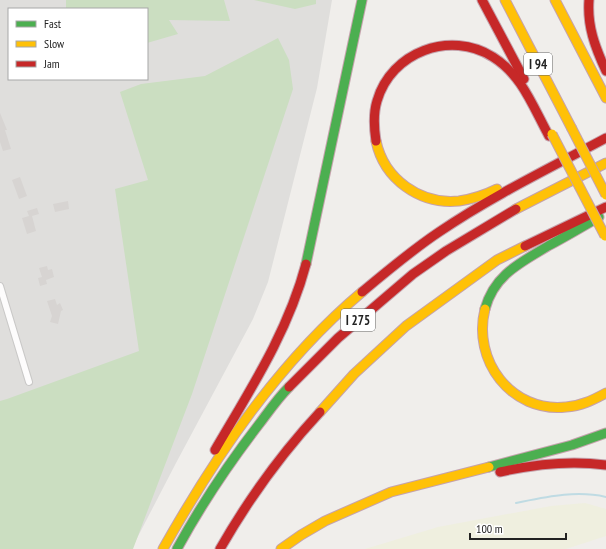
<svg xmlns="http://www.w3.org/2000/svg" width="606" height="549" font-family="'PT Sans Narrow',sans-serif">
	<style>
		.residential { fill: #dfdedc; fill-rule: evenodd }
		.farmland { fill: #efefdf }
		.forest { fill: #cbdec1 }
		.lines { fill: none; stroke-linecap: round; stroke-linejoin: round }
		.stream { stroke: #bfdbe3; stroke-width: 2 }
		.building { fill: #d7d4d2 }
		.street-casing { stroke: #c9c8c7; stroke-width: 8 }
		.fast-casing { stroke: #c5a2ac; stroke-width: 11 }
		.slow-casing { stroke: #c5a2ac; stroke-width: 11 }
		.jam-casing { stroke: #c5a2ac; stroke-width: 11 }
		.street { stroke: #fdfcfc; stroke-width: 6 }
		.fast { stroke: #4caf50; stroke-width: 9 }
		.slow { stroke: #ffc107; stroke-width: 9 }
		.jam { stroke: #c62828; stroke-width: 9 }
		.slow-bridge-casing { stroke: #c5a2ac; stroke-width: 11; stroke-linecap: butt }
		.slow-bridge { stroke: #ffc107; stroke-width: 9 }
		.labels { text-anchor: middle; dominant-baseline: central; stroke-width: 3; stroke-linejoin: round; paint-order: stroke }
		.shield { fill: #fff; stroke: #646464; stroke-width: 1 }
		.shield-label { font-size: 13px; font-weight: bold; fill: #222 }
	</style>
	<rect width="100%" height="100%" fill="#f0eeeb"/>
	<path class="residential" d="M0,0H332L317,88L268,282L253,319L176,463L134,544L120,549H0ZM9,9H147V79H9Z"/>
	<path class="farmland" d="M585,503L606,509V536L566,549H365L438,527L551,506Z"/>
	<g class="forest">
		<path d="M66,0H224L230,21L169,20L178,34L147,43V9H66Z"/>
		<path d="M254,0H316V4L295,9Z"/>
		<path d="M278,38L289,60L293,89L192,394L133,549H0V401L7,399L139,351L115,189L148,180L120,92L141,84L205,76Z"/>
	</g>
	<g class="lines">
		<path class="stream" d="M516,503C546,497 576,490 606,497"/>
	</g>
	<g class="building">
		<path d="M0,113L7,130H5L11,149L3,151L0,142Z"/>
		<path d="M20,177L27,196L19,199L12,180Z"/>
		<path d="M68,201L69,209L55,212L53,204Z"/>
		<path d="M37,208L39,214L32,216L36,231L27,234L22,218L29,216L27,211Z"/>
		<path d="M47,266L48,270L52,269L54,277L46,280L47,284L40,286L38,278L42,277L39,268Z"/>
		<path d="M55,299L57,305L60,303L63,310L61,311L58,324L50,322L52,316L47,301Z"/>
	</g>
	<g class="lines">
		<g class="street-casing">
			<path id="street" d="M0,286L29,382"/>
		</g>
		<g class="fast-casing">
			<g id="fast">
				<path d="M306,264L362,0"/>
				<path d="M485,309C494,275 520,263 548,246C565,237 582,227 599,217"/>
				<path d="M489,467L572,445L606,433"/>
				<path d="M177,549C201,505 229,463 260,423C269,411 278,398 289,387"/>
			</g>
		</g>
		<g class="slow-casing">
			<g id="slow">
				<path d="M505,0L571,127"/>
				<path d="M555,0L606,98"/>
				<path d="M376,141C384,179 420,205 459,201C472,199 485,195 497,189"/>
				<path d="M516,209L606,163"/>
				<path d="M485,309C472,360 511,413 566,407C581,406 593,400 606,393"/>
				<path d="M320,412L354,374L406,326L497,260L525,246"/>
				<path d="M163,549C216,455 279,362 362,292"/>
				<path d="M281,549L301,535L325,521L391,492L489,467"/>
			</g>
		</g>
		<g class="jam-casing">
			<g id="jam">
				<path d="M482,0L524,79"/>
				<path d="M589,0C587,26 595,47 606,71"/>
				<path d="M376,141C374,128 373,114 377,101C391,52 450,30 493,57C522,75 533,107 549,136"/>
				<path d="M525,246L606,207"/>
				<path d="M362,292C387,271 412,250 439,232C492,196 550,168 606,138"/>
				<path d="M289,387L338,338L413,274L446,251L516,209"/>
				<path d="M215,450C250,390 288,332 306,264"/>
				<path d="M500,472C535,464 570,460 606,465"/>
				<path d="M220,549C248,500 281,454 320,412"/>
			</g>
		</g>
		<use href="#street" class="street"/>
		<use href="#fast" class="fast"/>
		<use href="#slow" class="slow"/>
		<use href="#jam" class="jam"/>
		<g class="slow-bridge-casing">
			<g id="slow-bridge">
				<path d="M571,127L606,195"/>
				<path d="M552,134L605,236"/>
			</g>
		</g>
		<use href="#slow-bridge" class="slow-bridge"/>
	</g>
	<g class="labels">
		<g class="shield">
			<rect x="524" y="53" width="28" height="22" rx="3"/>
			<rect x="341" y="309" width="34" height="22" rx="3"/>
		</g>
		<g class="shield-label">
			<text x="538" y="64">I 94</text>
			<text x="358" y="320">I 275</text>
		</g>
	</g>
	<rect x="8" y="8" width="140" height="72" fill="#ffffff" stroke="#a7a7a7"/>
	<rect x="16" y="21" width="20" height="6" fill="#4caf50" stroke="#a7a7a7"/>
	<text x="44" y="28" font-size="12" fill="#222222">Fast</text>
	<rect x="16" y="41" width="20" height="6" fill="#ffc107" stroke="#a7a7a7"/>
	<text x="44" y="48" font-size="12" fill="#222222">Slow</text>
	<rect x="16" y="61" width="20" height="6" fill="#c62828" stroke="#a7a7a7"/>
	<text x="44" y="68" font-size="12" fill="#222222">Jam</text>
	<path d="M470 533v6h96v-6" fill="none" stroke="#222222" stroke-width="2"/>
	<text x="476" y="533" font-size="12" fill="#222222" stroke="#ffffff" stroke-width="3" paint-order="stroke">100 m</text>
</svg>
